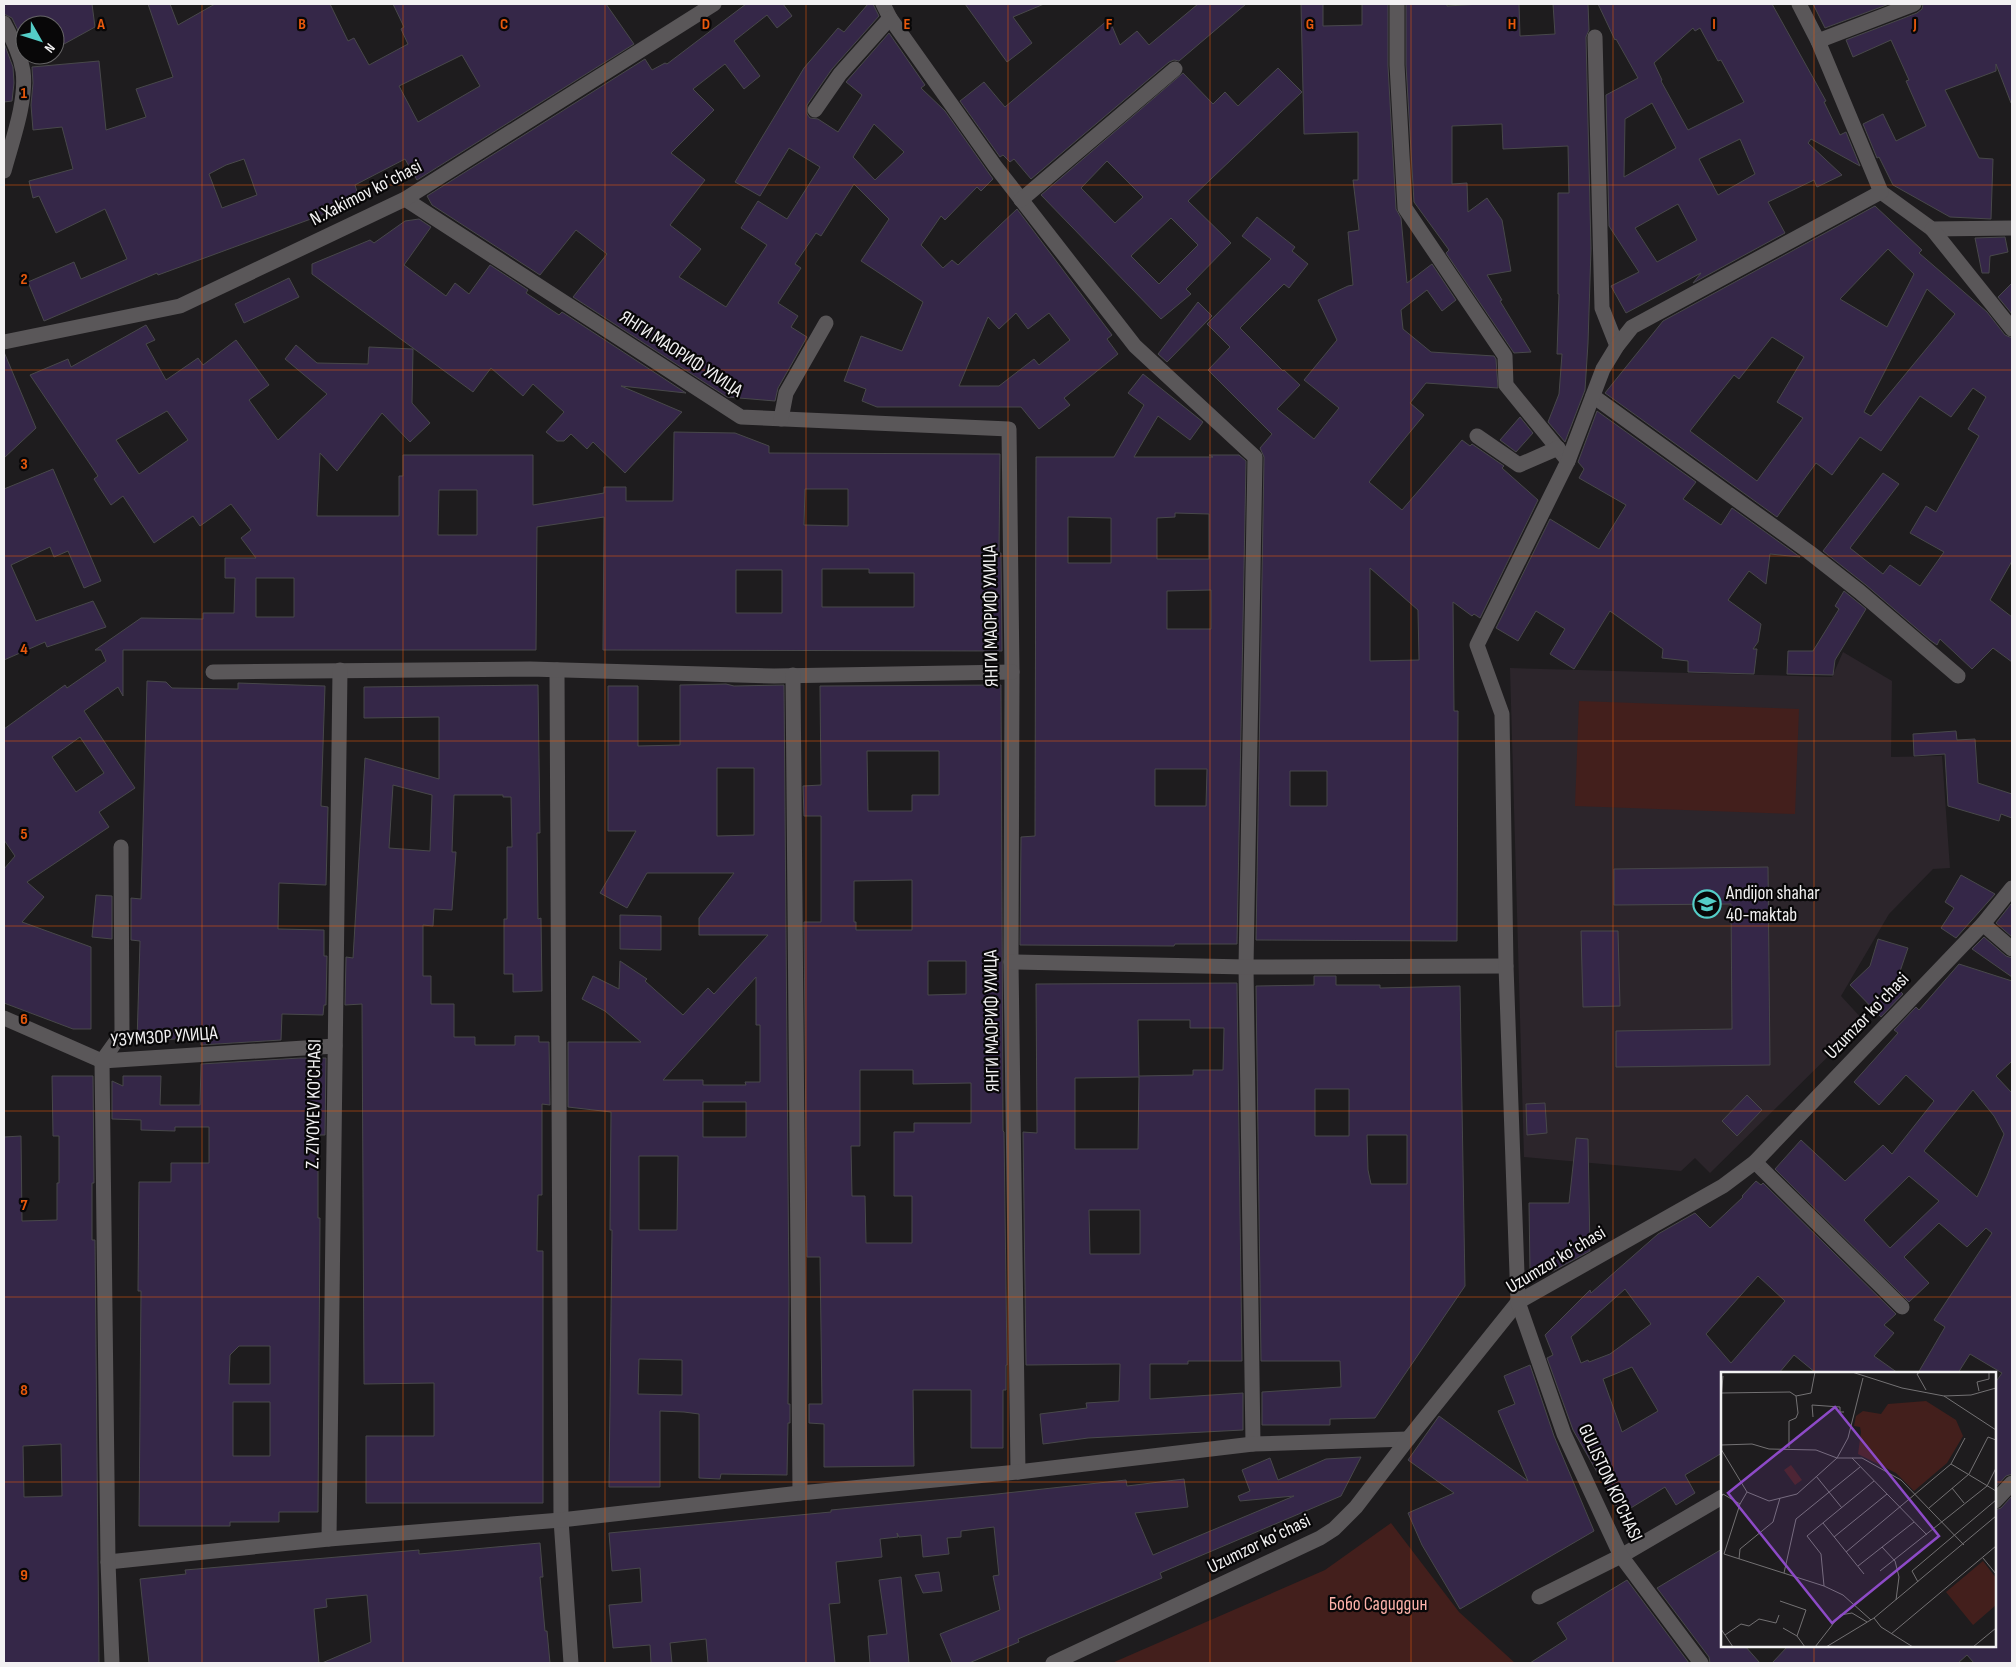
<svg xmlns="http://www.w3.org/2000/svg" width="2016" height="1667" font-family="'Sofia Sans Condensed',sans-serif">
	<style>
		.built { fill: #2c252b }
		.green { fill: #431f1c }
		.building { fill: #352748; stroke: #48484a; fill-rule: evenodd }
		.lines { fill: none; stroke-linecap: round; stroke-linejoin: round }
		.minor { stroke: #5a5759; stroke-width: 15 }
		.grid { fill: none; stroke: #e8590c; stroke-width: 1; stroke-opacity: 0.55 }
		.labels { text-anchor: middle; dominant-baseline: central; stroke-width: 4.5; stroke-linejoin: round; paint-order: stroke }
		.street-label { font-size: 19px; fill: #f2f1f2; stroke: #080708 }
		.poi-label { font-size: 19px; fill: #f2f1f2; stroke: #080708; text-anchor: start }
		.park-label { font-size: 19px; fill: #fdb2aa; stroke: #080708 }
		.inset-road { fill: none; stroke: #737173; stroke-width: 1 }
		.view { fill: #8d4ac7; fill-opacity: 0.15; stroke: #8d4ac7; stroke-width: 2.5 }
		.inset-edge { fill: none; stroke: #f2f1f2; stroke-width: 2.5 }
		.grid-label { font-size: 16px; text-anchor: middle; font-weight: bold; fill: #e8590c; stroke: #080708; stroke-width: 4.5; stroke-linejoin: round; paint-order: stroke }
	</style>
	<rect width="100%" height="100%" fill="#1e1c1e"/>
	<path class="built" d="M1843,652L1892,681L1891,757L1942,756L1950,868L1933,869L1889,914L1841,996L1864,1021L1710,1173L1695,1158L1681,1171L1524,1157L1510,668L1832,677Z"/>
	<g class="green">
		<path d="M1579,701L1799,709L1795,814L1575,806Z"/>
		<path d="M1391,1523L1459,1612L1515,1663H1112L1325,1570Z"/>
	</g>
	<g class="building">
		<path d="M4,4H92L95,27L55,49V25H25V45L12,18L4,14Z"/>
		<path d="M148,4H170L178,25L215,4H330L348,41L354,38L369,65L408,44L401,29L404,27L393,4H606L634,44L417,180L405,159L355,185L360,201L158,275L157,273L44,321L28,282L74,262L81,279L127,259L105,209L56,233L39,196L33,198L29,181L73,169L62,127L33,130L31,105L33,83L32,67L99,61L106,130L146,117L136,89L173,77ZM462,55L480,86L418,122L399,86ZM244,159L257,195L222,208L209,174L226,165Z"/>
		<path d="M746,4H783L792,16L777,28L767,15L734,41L760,76L744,89L725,64L693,89L714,110L671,153L705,180L670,225L701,249L679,277L726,307L767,245L741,228L758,201L787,219L820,167L789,148L760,196L735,182L804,68L838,28L844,32L868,4H873L879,16L832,69L807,105V114L810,118L818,119L838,132L862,95L846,82L889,33L925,85L921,88L945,111L993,179L981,191L977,187L945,220L941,216L921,245L943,268L952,260L958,265L1017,209L1112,335L1107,339L1118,354L1064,398L1070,405L1039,429L1021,407H877L862,401L866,389L844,381L861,336L902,351L923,302L861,261L889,219L854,184L821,236L816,233L795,264L801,268L778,303L798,316L791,327L807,337L778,388L775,401L727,397L573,297L607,254L576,230L540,275L432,205L427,196L645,59L652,70L665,63L667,64ZM874,124L904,152L875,180L853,157ZM1016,313L1028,329L1049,313L1070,340L1039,365L1034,359L999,386H959L988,317L999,329Z"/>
		<path d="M965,4H1044L1013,17L1032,43L1007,62Z"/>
		<path d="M1198,4H1246L1179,61L1174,60L1169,62L1031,179L1014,159L1010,162L1003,155L1000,157L960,101L984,82L1005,107L1109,19L1120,45L1137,31L1149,45Z"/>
		<path d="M1301,4H1323V26L1362,25V4H1388V66L1396,209L1401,218L1407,283L1432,264L1456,300L1442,311L1427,290L1401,310L1403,329L1431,352L1494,356L1496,359L1498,388L1426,383L1410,403L1424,415L1369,482L1402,510L1462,440L1470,446L1472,444L1504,466L1502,468L1538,500L1480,618L1474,614L1472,616L1453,602L1454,711H1458L1457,941L1256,940L1264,457L1260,448L1272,434L1208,370L1230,347L1207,324L1271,259L1242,236L1257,217L1295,247L1292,251L1308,264L1289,288L1284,284L1240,328L1283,371L1284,370L1300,385L1277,409L1314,439L1339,408L1304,380L1337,340L1318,300L1348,286L1353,285L1348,232L1359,230L1353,180H1358V132L1304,134ZM1370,568L1418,610L1419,660L1370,661ZM1290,771H1327V806H1290Z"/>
		<path d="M1406,4H1447V6L1481,4H1519L1520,36L1555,34L1553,4H1588L1589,30L1586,37L1591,249L1588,343L1585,390L1565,442L1548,422L1559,394L1562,354H1557L1559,294H1558V193H1569L1568,146L1503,149L1502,124L1452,126V184L1467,183L1468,212L1487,198L1502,220L1511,271L1487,275L1502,300L1500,301L1531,352L1514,353L1446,253L1449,250L1414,202L1406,65Z"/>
		<path d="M1598,4H1772L1826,101L1824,102L1840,135L1846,132L1860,166L1811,139L1808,143L1842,175L1817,187L1814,180L1768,202L1785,233L1693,283L1701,273L1626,313L1611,286L1639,272L1609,226L1606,95L1638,78L1616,39L1615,40ZM1693,28L1695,31L1700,28L1718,61L1721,60L1744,102L1688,130L1661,81L1662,80L1654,63ZM1652,103L1676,148L1624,177L1625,119ZM1740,139L1755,174L1718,195L1699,159ZM1678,204L1697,240L1657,262L1635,228Z"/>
		<path d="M1813,4H1889L1825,28Z"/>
		<path d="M1923,4H2012V102L2011,103L1996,64V71L1945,90L1979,158L1993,159L1991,219L1950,217L1893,185L1879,157L1877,158L1863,124L1883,114L1896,141L1926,126L1906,81L1909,80L1891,40L1853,57L1846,40L1917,13L1922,9Z"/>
		<path d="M4,43L13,67L14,83L12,101L4,102Z"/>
		<path d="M29,55H44L31,62Z"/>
		<path d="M1278,68L1302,92L1188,201L1231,243L1186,289L1191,294L1161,319L1041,195L1183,73L1213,104L1225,92L1238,106ZM1107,161L1143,197L1115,223L1081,188ZM1171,218L1198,245L1159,284L1131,256Z"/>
		<path d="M1875,206L1922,250L1919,253L1987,312L2005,335L2012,338V561L1990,600L2012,617V662L1993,648L1972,669L1940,639L1937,645L1930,640L1866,585L1823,551L1883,473L1899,484L1850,548L1883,574L1890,565L1920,586L1944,552L1910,533L1926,506L1936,512L1979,436L1968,429L1986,397L1973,388L1951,417L1920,396L1881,451L1860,437L1832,475L1816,463L1777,517L1605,393L1663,321ZM1888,249L1914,274L1887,327L1840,299ZM1927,289L1955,314L1871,416L1864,412ZM1772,337L1804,357L1777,402L1803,418L1757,481L1690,431L1734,375L1739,379Z"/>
		<path d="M419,219L431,227L404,265L446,296L455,283L469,294L490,265L528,290L526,293L559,315L562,312L686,393L621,386L682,412L625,473L593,442L587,449L571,434L564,441H557L546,432L564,412L533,384L523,396L491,368L473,392L312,274V264L370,240L374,243L405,221Z"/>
		<path d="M2005,237L2008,252L1990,256L1989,273H1982L1975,238Z"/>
		<path d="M289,278L299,297L244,323L235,304Z"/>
		<path d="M2012,283V314L1998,297Z"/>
		<path d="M1198,302L1212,316L1167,362L1158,354Z"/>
		<path d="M146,325L155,340L146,344L166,380L198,358L203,365L236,340L269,385L249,400L278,440L327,394L285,359L296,345L317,363L368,364L369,347L413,349L412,403L430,423L410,442L382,413L337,471L320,453L317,516H399V476H403V455H533V505L604,493V487H626V501H673L674,432L735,433L769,446V453L1000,454L999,553H1001L1002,651L603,650L604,517L537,527L536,650H123V696L118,687L84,711L135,788L99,812L109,827L27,882L44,897L22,922L91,947V1029H73L4,1003V869L15,856L4,840V729L65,685L67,688L106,661L101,650H95L141,618L203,619V613H234L235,578H225V558H256L241,538L251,530L231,504L200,526L193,516L154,543L123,496L111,505L94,479L98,476L30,375L68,359L71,367ZM167,411L188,440L139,474L116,440ZM805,489H848V526L804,525ZM439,490H477V535H438ZM822,569H869V573H914V607H822ZM736,570H782V613H736ZM256,578H294V617H256ZM80,737L104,773L76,792L52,757Z"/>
		<path d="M4,352L36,428L4,458Z"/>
		<path d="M1143,374L1203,422L1190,440L1158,416L1134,457H1213L1209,455H1239L1246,461L1237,944H1175L1174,946L1020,945L1021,837L1035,836L1036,457H1114L1144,405L1128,393ZM1175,513L1209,514V559H1157V518L1175,517ZM1068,517L1111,518V563H1068ZM1211,590V629H1167V591ZM1155,769H1207L1206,806H1155Z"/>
		<path d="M1597,411L1696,482L1683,499L1721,525L1732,508L1800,557L1770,554L1766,584L1749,571L1728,600L1761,624L1758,642L1753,649H1757L1754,674L1688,672V661L1662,658L1663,649L1610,611L1574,669L1550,654L1565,629L1536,611L1518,641L1496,628L1550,519L1599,549L1626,505L1579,478L1584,469L1578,462Z"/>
		<path d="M1520,417L1533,433L1516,452L1500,440Z"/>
		<path d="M53,469L101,581L84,588L68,551L54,557L50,547L11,565L36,621L93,601L106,627L47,647L45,642L4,660V489Z"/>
		<path d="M1844,591L1866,609L1835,660L1833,675L1787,674L1788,651H1813L1839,609L1835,606Z"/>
		<path d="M147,681L166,682L172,688L238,689V683L325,686L321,806L328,807L326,885L279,883L278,929L324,930V956H327L326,1005H324L323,1015L282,1014L281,1040L201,1045V1037L137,1042L140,941L131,940V898L141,899Z"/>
		<path d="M726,684L734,686L784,685L789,1298L788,1404H790V1423H788L787,1475L721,1474L720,1479L699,1478V1414L684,1412L660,1411V1487H609L612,1230H610L611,1112L568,1107V1042H641L605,1011L582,999L593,976L619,989L620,961L647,979L645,981L683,1015L708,988L714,994L768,935H699V918L734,873H647L627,908L600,893L636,831H608V686H638V746L680,745V685ZM717,768H754V835L717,836ZM756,977V1025H760V1082H745L746,1085H703V1080H663ZM703,1102H746V1137H703ZM639,1156H678L677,1230H639ZM639,1359L682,1360V1395L638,1394Z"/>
		<path d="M538,685L540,833H537L538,919L541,918L542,991L513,992V974H504V919H507V847H512L511,797H503V795H454L452,852H456L452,910L434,909L433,926L423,925V976H431V1004H454V1037H475V1045H515V1036H539V1042H549L550,1105L542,1104V1195H538L537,1251H543V1503H366V1436H434V1383L364,1384L362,1004L345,1005L346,957L353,958L365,758L439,779V717L364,718V687ZM393,785L432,795L430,851L389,848Z"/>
		<path d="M1001,685L1003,1131L1004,1132L1007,1365H1006V1390H1003V1448H971V1390H913L914,1466L824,1467V1424L809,1423V1404H822L820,1257H807L804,922H821V816H804L803,786L821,785L820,686ZM867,751H939V795H912V811H868ZM912,880V930H856V922H854V881ZM928,961H966V994L928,995ZM860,1070H913V1084L971,1083V1123H914V1132H894V1196H912V1243H866L865,1196H852L851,1146H860Z"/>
		<path d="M1956,731L1957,740L1975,739L1978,783L2012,794V818L2001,814L1999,821L1948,806L1945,754L1914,756L1913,734Z"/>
		<path d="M1768,867L1770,1065L1616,1067V1031L1732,1029L1731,904L1614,905V869Z"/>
		<path d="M1961,875L1995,894L1956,938L1941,928L1954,908L1945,902Z"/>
		<path d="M96,895L112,896V939L92,937Z"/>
		<path d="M2011,904L2012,905V937L1996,923Z"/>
		<path d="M620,915L661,916V950L620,949Z"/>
		<path d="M1581,931H1618L1620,1006L1583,1007Z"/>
		<path d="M1984,937L2006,956L2012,958V977L1972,949Z"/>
		<path d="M1878,939L1908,948L1895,986L1903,994L1881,1017L1850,985L1870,966Z"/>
		<path d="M1959,964L2012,981V1061L1996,1076L2012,1093V1474L2006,1476L1995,1488V1383L2002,1373L1970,1354L1958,1373H1918L1945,1327L1934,1320L1992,1233L1986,1228L1967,1247L1939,1223L1904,1257L1929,1283L1909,1302L1775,1169L1801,1140L1845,1181L1883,1145L1892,1154L1934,1101L1906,1075L1879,1105L1854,1082L1898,1033L1894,1030L1916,1007L1919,1010ZM1973,1090L1994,1116L2004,1134L1987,1176L1977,1197L1924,1151ZM1909,1176L1939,1201L1890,1248L1864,1220Z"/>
		<path d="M1314,976H1336V985H1380V988L1460,986L1465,1286L1375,1418L1330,1419V1425H1262V1392L1341,1387L1340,1361H1261L1256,986L1314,985ZM1315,1089H1349V1136H1315ZM1367,1135H1407V1184H1371L1368,1170Z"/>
		<path d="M1237,983L1242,1361H1188V1364H1150V1399L1243,1393V1430L1088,1438L1043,1444L1040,1414L1087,1408L1086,1403L1119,1401L1120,1364L1026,1365L1023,1132L1037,1133L1036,984ZM1138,1020H1190V1028H1224L1223,1070H1193V1075L1139,1076ZM1139,1077L1138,1149H1075V1078ZM1089,1210H1140V1254H1090Z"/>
		<path d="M300,1058H326L325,1135H318V1218H320L318,1512H279V1522H230V1526H139L141,1291H138L139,1182H171V1163H209V1127H175V1131L141,1130V1120L112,1119V1081L123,1086V1076H161L160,1105H200L201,1064ZM239,1346H270V1384H229L230,1355ZM233,1402H270V1456H233Z"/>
		<path d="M52,1076H93L94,1183H92V1240H95L99,1663H4V1137L21,1136L22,1221L57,1220V1183H59V1136H53ZM61,1444L62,1496L24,1497L23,1446Z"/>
		<path d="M1747,1095L1762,1110L1737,1136L1722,1121Z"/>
		<path d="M1545,1103L1547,1133L1527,1135L1526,1104Z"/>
		<path d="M1576,1138L1588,1139L1590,1251L1553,1271L1530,1272L1529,1203H1569Z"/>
		<path d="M1756,1181L1761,1185L1763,1183L1896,1314L1884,1325L1894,1333L1874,1356L1898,1373H1816L1794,1355L1779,1373H1722V1453L1685,1475L1695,1493L1676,1505L1665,1487L1621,1514L1573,1430L1547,1358L1553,1355L1545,1335L1590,1290L1591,1293L1658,1234L1695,1213L1710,1228L1743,1197L1742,1196ZM1758,1276L1785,1301L1731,1363L1706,1334ZM1625,1289L1651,1324L1610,1354L1589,1362L1588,1360L1581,1363L1571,1337ZM1632,1367L1658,1411L1622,1432L1603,1379Z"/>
		<path d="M1530,1365L1554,1436L1594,1531L1460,1609L1422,1545L1408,1513L1454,1493L1408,1460L1439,1416L1528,1481L1498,1411L1515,1404L1504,1376Z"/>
		<path d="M1361,1457L1341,1496L1160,1573L1162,1578L1018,1639L1019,1642L969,1663H952L940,1634L1000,1610L993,1576L999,1575L994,1527L961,1531V1537L947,1538L949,1554L923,1557L921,1535L899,1537L897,1533L898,1537L880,1539L882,1557L836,1562L840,1603L829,1604L835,1663H708L706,1639L670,1643L672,1663H651L650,1645L613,1648L609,1605L642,1602L640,1568L612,1571L609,1533L831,1512V1510L988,1495L1126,1480L1127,1486L1184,1479L1188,1507L1135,1513L1153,1555L1294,1496L1240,1501L1238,1496L1250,1491L1242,1470L1270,1458L1278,1480L1326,1459Z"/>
		<path d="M2012,1496V1663H1974L1967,1655L1958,1663H1772L1788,1646H1995V1510L2001,1508Z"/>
		<path d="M540,1543L543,1577H540L545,1631H547L550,1663H322L371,1642L367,1595L326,1599L327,1607L314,1609L319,1663H149L140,1579L186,1574L185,1570L361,1555L419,1550V1554Z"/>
		<path d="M1722,1549V1646H1745L1760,1663H1710L1709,1657L1657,1588Z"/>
		<path d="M939,1572L942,1591L923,1593L915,1575Z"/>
		<path d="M901,1577L909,1663H870L868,1636L887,1634L879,1580Z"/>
		<path d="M1627,1580L1689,1663H1530L1567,1639L1557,1623Z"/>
	</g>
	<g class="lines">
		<g class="minor">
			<path d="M883,4L890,18L995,166L1135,346L1255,457L1246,967L1253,1444"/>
			<path d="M1397,4V65L1405,208L1505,356L1506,385L1568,461"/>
			<path d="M1799,4L1818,41"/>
			<path d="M1914,4L1818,41L1881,192L1932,229L2012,228"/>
			<path d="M4,23C12,39 20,53 23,71C27,101 12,141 4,171"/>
			<path d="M1595,37L1602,308L1617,346"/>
			<path d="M815,110L840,74L890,18"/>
			<path d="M405,199L741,417L1009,429L1012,672L1011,962L1018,1472"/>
			<path d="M1021,200L1175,69"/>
			<path d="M1932,229L2012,329"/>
			<path d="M4,342L180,306L405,199L714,4"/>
			<path d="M1593,396L1809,552L1860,592L1958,676"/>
			<path d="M781,419L786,393L826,323"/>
			<path d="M1477,436L1519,465L1558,448"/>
			<path d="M557,670L561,1520L571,1663"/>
			<path d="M213,672L530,669L774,676L1012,672"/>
			<path d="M793,675L800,1493"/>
			<path d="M1983,924L2012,949"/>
			<path d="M1011,962L1246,967L1506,966"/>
			<path d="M4,1018L102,1061L335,1046"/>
			<path d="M1755,1162L1902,1307"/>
			<path d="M1995,1501L2012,1483"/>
			<path d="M329,1539L340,670"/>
			<path d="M108,1562L329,1539L561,1520L800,1493L1018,1472L1253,1444L1408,1439"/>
			<path d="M1539,1597L1621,1556L1722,1497"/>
			<path d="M112,1663L108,1562L102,1061L122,1033L121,847"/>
			<path d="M1053,1663L1320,1538L1334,1529L1356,1507L1408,1439L1518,1302L1723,1186L1755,1162L1983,924L2012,888"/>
			<path d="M1701,1663L1621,1556L1564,1434L1518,1302L1506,966L1502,714L1477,645L1568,461L1603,369L1617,346L1632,327L1881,192"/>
		</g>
	</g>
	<path class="grid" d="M202,4V1663M403,4V1663M605,4V1663M806,4V1663M1008,4V1663M1210,4V1663M1411,4V1663M1613,4V1663M1814,4V1373M4,185H2012M4,370H2012M4,556H2012M4,741H2012M4,926H2012M4,1111H2012M4,1297H2012M4,1482H1722M1995,1482H2012M1814,1646V1663"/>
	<defs>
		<g id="school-ring" transform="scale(1.4375)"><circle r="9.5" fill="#080708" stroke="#54cdc7" stroke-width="1.5"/><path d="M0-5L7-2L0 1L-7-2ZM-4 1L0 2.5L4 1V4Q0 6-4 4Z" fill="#54cdc7"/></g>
	</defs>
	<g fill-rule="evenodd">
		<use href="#school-ring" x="1707" y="904"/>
	</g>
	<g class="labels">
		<g class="street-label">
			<text transform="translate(366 193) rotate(-27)">N.Xakimov koʻchasi</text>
			<text transform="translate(681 354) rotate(33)">ЯНГИ МАОРИФ УЛИЦА</text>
			<text transform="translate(991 616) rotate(-91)">ЯНГИ МАОРИФ УЛИЦА</text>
			<text transform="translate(1867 1016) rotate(-46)">Uzumzor koʻchasi</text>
			<text transform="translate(992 1021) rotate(-91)">ЯНГИ МАОРИФ УЛИЦА</text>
			<text transform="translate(164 1037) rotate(-4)">УЗУМЗОР УЛИЦА</text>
			<text transform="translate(314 1104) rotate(-89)">Z. ZIYOYEV KO'CHASI</text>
			<text transform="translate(1556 1260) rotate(-31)">Uzumzor koʻchasi</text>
			<text transform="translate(1610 1483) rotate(65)">GULISTON KO'CHASI</text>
			<text transform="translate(1259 1544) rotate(-26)">Uzumzor koʻchasi</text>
		</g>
		<g class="poi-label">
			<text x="1726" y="893">Andijon shahar<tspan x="1726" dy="22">40-maktab</tspan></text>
		</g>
		<g class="park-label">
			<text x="1378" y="1604">Бобо Садиддин</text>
		</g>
	</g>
	<g transform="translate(1721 1372)">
		<rect width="275" height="275" fill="#1e1c1e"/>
		<path d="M205,29L235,48L242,64L226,91L193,119L175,101L137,82L140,60L139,55L133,54L135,44L142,39L160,42L167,32ZM70,93L81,108L74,113L63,98ZM262,189L275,206V233L252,253L225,220Z" fill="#431f1c"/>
		<path class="inset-road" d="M131,0L181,16L223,24L250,23L275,16M199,0L196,2L205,18M258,19L256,10L268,7V0M1,21L69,20L75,24M223,24L275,58M0,27L2,4M92,45L91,33L119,35V40H123M0,73L31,72L48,77L95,78L116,86H141L180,108L243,173M68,76V49L75,46L77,41L75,24L90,21L94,0M0,77L26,120L19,132L2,122L0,125M131,86L206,163M230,92L244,66M95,104L121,136M231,116L243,131M26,120L48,129L76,122L116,86L127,66L142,6M19,132L3,182L103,214L122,223L150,248M208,136L248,102L267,65L275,68M102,151L143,202M113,165L166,122M161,175L174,189L178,205L175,228M125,180L230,92L275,119M262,186L275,202M18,187L19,177L52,150L59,126M137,194L193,150M159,199L266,114L275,96M63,201L75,147L139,95M197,210L191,199L275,128M103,214L100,182L86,164L153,109M59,229L85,238L76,264M153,246L160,255L192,275M62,256L76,264L84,275M0,257L12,275M170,262L275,174M4,263L20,252L28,254L38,247L55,251L58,243M94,275L119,243L131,241L146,250M105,275L153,246L275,144M252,275L275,256"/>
		<path class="view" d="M114,35L218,164L111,251L7,121Z"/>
		<rect width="275" height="275" class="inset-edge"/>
	</g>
	<g class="grid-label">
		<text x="101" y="29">A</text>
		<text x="302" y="29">B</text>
		<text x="504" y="29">C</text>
		<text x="706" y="29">D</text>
		<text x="907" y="29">E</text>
		<text x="1109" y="29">F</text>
		<text x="1310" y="29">G</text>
		<text x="1512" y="29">H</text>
		<text x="1714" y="29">I</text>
		<text x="1915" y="29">J</text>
		<text x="24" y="98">1</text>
		<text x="24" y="284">2</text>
		<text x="24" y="469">3</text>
		<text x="24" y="654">4</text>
		<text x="24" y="839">5</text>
		<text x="24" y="1024">6</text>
		<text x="24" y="1210">7</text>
		<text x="24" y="1395">8</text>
		<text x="24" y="1580">9</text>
	</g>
	<rect width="2016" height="1667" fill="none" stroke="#f2f1f2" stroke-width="10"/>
	<g transform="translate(40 40) rotate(129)"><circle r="24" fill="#080708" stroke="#666566"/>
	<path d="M0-4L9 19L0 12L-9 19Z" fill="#54cdc7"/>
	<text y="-8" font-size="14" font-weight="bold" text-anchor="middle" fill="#f2f1f2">N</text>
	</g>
</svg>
